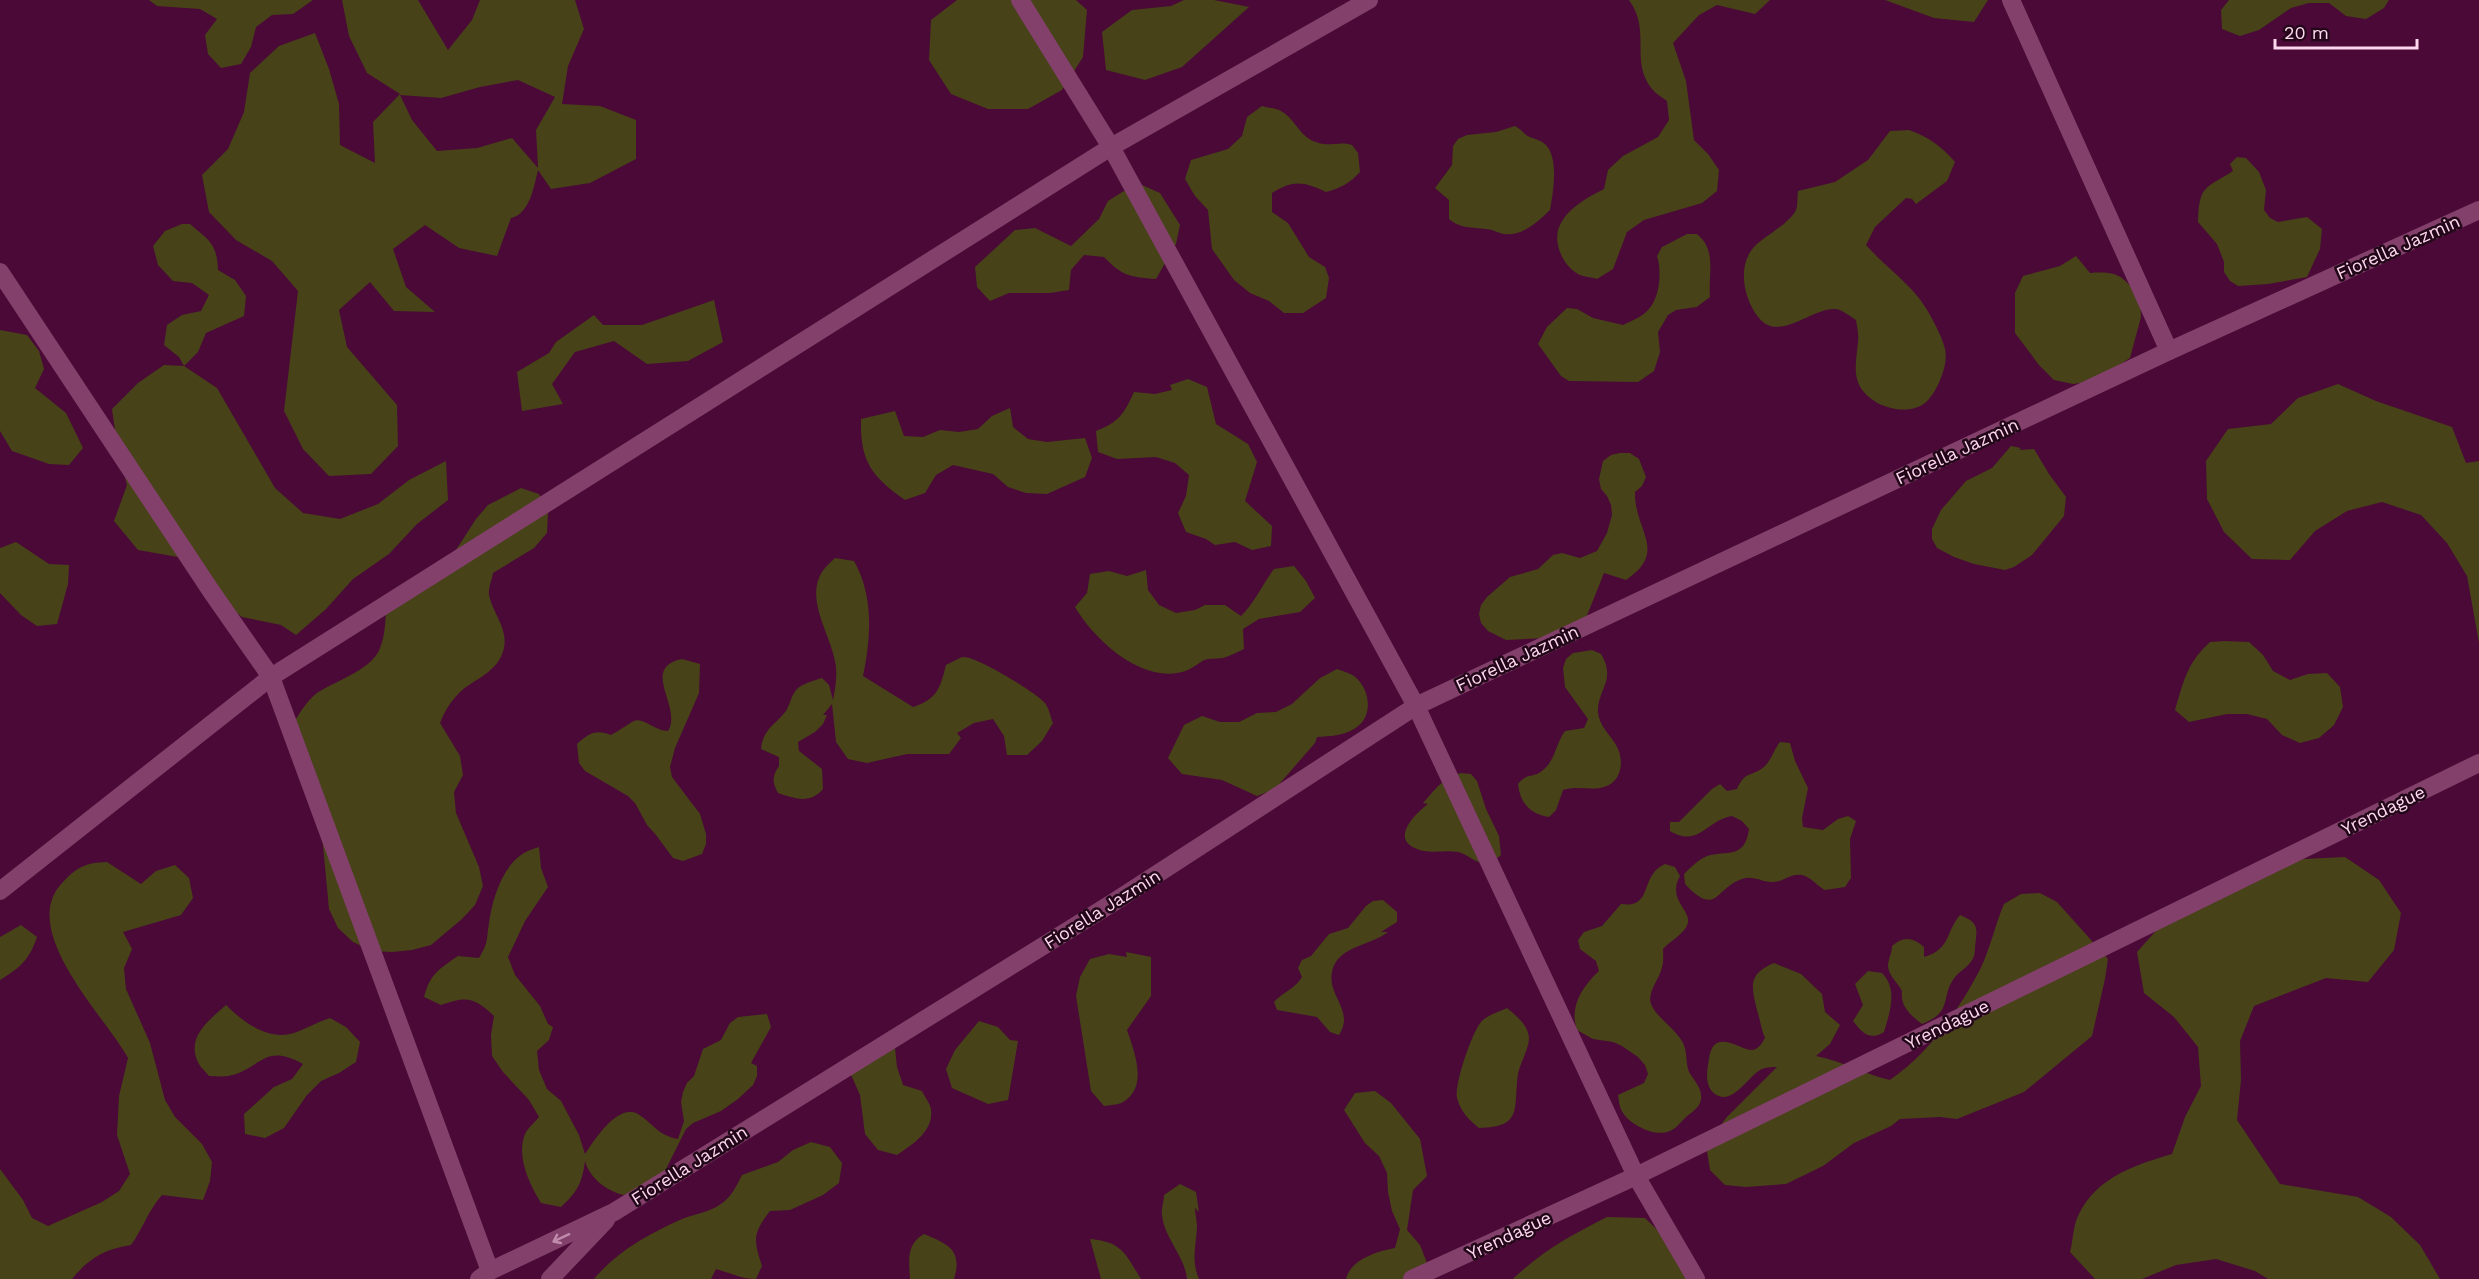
<svg xmlns="http://www.w3.org/2000/svg" width="2479" height="1279" font-family="'Work Sans',sans-serif">
	<style>
		.green { fill: #474218; fill-rule: evenodd }
		.lines { fill: none; stroke-linecap: round; stroke-linejoin: round }
		.minor { stroke: #82406b; stroke-width: 18 }
		.oneway { stroke: #c08cac }
		.labels { text-anchor: middle; dominant-baseline: central; stroke-width: 5; stroke-linejoin: round; paint-order: stroke }
		.street-label { font-size: 18px; fill: #fed7ee; stroke: #210718 }
	</style>
	<rect width="100%" height="100%" fill="#4a0937"/>
	<g class="green">
		<path d="M149,0H313L293,14L272,15L256,27L251,47L241,64L221,68L208,54L205,35L217,19L200,9L157,6Z"/>
		<path d="M342,0H418L448,50L472,20L480,0H575L584,29L568,66L562,104L600,106L636,120V159L590,183L551,189L538,170C534,186 530,214 511,218L497,256L459,248L425,225L393,249L406,287L435,312L394,311L370,282L339,310L347,347L397,405L398,446L371,474L329,476L303,449L284,411L298,291L272,261L236,240L209,212L202,175L228,149L244,112L250,73L279,46L315,33L329,69L339,104L340,145L375,163L373,122L400,94L367,73L349,36ZM518,80L555,97L536,130L538,168L512,138L477,148L437,151L412,120L400,95L441,98L480,87Z"/>
		<path d="M957,0H1076L1087,10L1083,57L1062,90L1028,109H988L951,94L929,60L931,20Z"/>
		<path d="M1184,0H1214L1249,7L1182,67L1145,80L1106,70L1102,32L1132,10L1171,6Z"/>
		<path d="M1629,0H1770L1755,14L1717,5L1699,15L1673,43L1686,81L1694,140L1708,154L1719,170L1717,191L1702,203L1644,220L1627,232L1613,269L1597,279C1591,277 1583,277 1578,274C1562,265 1552,241 1560,225C1568,208 1588,197 1604,189L1608,170L1623,156L1658,137L1669,120L1667,101C1662,97 1656,94 1652,89C1629,60 1652,32 1629,0Z"/>
		<path d="M1885,0H1988L1974,22L1934,18Z"/>
		<path d="M2229,0H2389L2384,8L2366,19L2346,16L2329,3H2309L2291,8L2259,30L2240,36L2222,29L2221,10Z"/>
		<path d="M1262,106C1268,108 1276,108 1281,111C1293,117 1299,134 1311,140C1329,149 1337,140 1352,145L1358,153L1360,172C1350,183 1341,188 1326,192C1303,181 1293,180 1272,193V212L1288,223L1309,257L1325,267L1329,278L1326,298L1303,313H1284L1269,301L1250,293L1234,280L1212,249L1208,210L1195,196L1185,179L1191,160L1228,149L1242,136L1247,117Z"/>
		<path d="M1515,126C1519,128 1522,131 1526,135C1532,139 1540,139 1546,145C1559,159 1553,193 1550,210C1539,221 1521,237 1504,234C1498,233 1492,229 1486,229C1471,227 1461,229 1449,219V200L1435,188L1452,165L1453,146L1458,139L1467,135L1496,132Z"/>
		<path d="M1909,130C1929,137 1941,146 1955,162L1947,181L1916,204L1912,199L1906,198L1875,227L1866,245C1887,269 1915,286 1930,315C1936,326 1942,337 1945,349C1949,364 1937,393 1925,403C1904,419 1863,404 1857,379C1854,367 1857,354 1858,342C1859,335 1857,327 1856,320C1850,316 1842,310 1836,309C1812,307 1779,343 1759,318C1744,300 1736,265 1755,246C1765,236 1790,223 1796,210C1798,205 1797,197 1798,191L1835,182L1868,160L1890,131Z"/>
		<path d="M2237,157L2246,158L2259,172L2266,190L2264,210L2270,218L2278,222L2307,217L2322,229L2320,249L2307,277L2268,284L2238,286L2230,281L2224,272V262L2217,244L2198,222C2199,185 2205,189 2233,171L2230,164Z"/>
		<path d="M1142,185L1160,193L1180,225L1176,244L1156,279C1130,277 1122,276 1104,257L1084,255L1071,270L1069,290L1050,293H1009L990,301L977,287L975,267L1015,230L1035,228L1071,246L1099,219L1108,201L1124,191Z"/>
		<path d="M182,224H190C210,241 217,244 218,270L235,280L246,296L244,316L206,333L198,352L184,366L217,388L275,488L303,513L340,519L378,504L409,480L446,461L448,500L417,524L389,554L353,579L326,609L296,635L281,625L242,617L211,592L178,557L138,550L114,521L127,485L118,451L112,409L138,383L164,365L184,366L179,357L164,345L167,325L182,315L201,311L209,295L192,283L173,281L158,265L153,246L165,231Z"/>
		<path d="M1687,234H1697C1717,250 1708,274 1710,297L1694,309L1696,307L1676,310L1668,315L1658,332L1660,352L1654,371L1638,382L1569,381L1561,376L1538,344L1547,327L1567,308L1577,309L1593,318L1623,325C1631,321 1642,317 1648,310C1660,298 1662,271 1657,256L1662,247Z"/>
		<path d="M2076,256L2090,273C2119,271 2122,276 2140,297L2141,317L2130,358L2094,381L2073,384L2054,380L2039,365L2015,333V293L2023,276L2060,266Z"/>
		<path d="M714,300L723,342L688,361L647,364L614,341L575,352L552,384L563,404L522,411L517,372L549,353L556,342L594,315L603,325H642Z"/>
		<path d="M0,330L27,335L39,351L44,369L35,388L66,413L83,448L69,465L49,464L12,451L0,431Z"/>
		<path d="M1188,379L1207,387L1216,424L1248,444L1257,462L1245,501L1272,526L1271,546L1252,550L1235,542L1215,545L1206,539L1186,532L1178,513L1186,496L1189,475L1175,463L1156,457L1117,459L1098,452L1096,431C1119,422 1124,414 1134,392L1155,394L1172,390L1170,385Z"/>
		<path d="M2338,384L2376,401L2452,427L2466,463L2479,461V643L2467,576L2447,543L2421,515L2382,502L2347,511L2315,531L2290,560L2252,559L2224,532L2207,499L2206,461L2228,429L2271,424L2298,398Z"/>
		<path d="M1010,408L1013,427L1028,439L1047,442L1085,438L1092,458L1085,477L1047,494L1026,493L1008,487L993,474L953,465L936,475L925,493L905,500C871,476 860,461 861,419L895,411L904,436L923,437L940,430L959,432L978,429L992,416Z"/>
		<path d="M2011,446L2021,448L2019,450L2034,449L2049,474L2066,497L2064,516L2032,555L2014,567L2005,570L1974,564L1954,557L1937,548L1932,539V529L1941,510L1966,481L1992,468Z"/>
		<path d="M1620,453H1630L1639,459L1646,477L1642,486L1635,492C1634,531 1669,551 1626,580L1604,573L1586,618L1546,638L1506,640L1488,631L1481,623L1479,614L1481,605L1487,597L1510,577L1538,569L1553,555L1562,553L1580,558L1597,551L1607,533L1612,515L1611,505L1607,496L1601,489L1599,479L1603,461L1611,455Z"/>
		<path d="M521,488L539,494L548,513L547,533L534,548L493,573C492,580 488,588 489,595C493,614 508,628 504,648C499,672 474,679 460,692C450,702 445,711 440,723L460,756L463,775L454,792L456,813L479,867L483,886L475,905L462,919L431,945L412,950L392,952L372,951L353,942L338,928L329,909L322,835L294,722C301,711 307,701 317,693C335,681 372,670 380,648C385,636 385,624 386,612L454,553L476,519L488,505Z"/>
		<path d="M16,542L49,564L69,565L68,584L57,624L37,626L21,615L0,593V548Z"/>
		<path d="M835,558L854,561C874,596 871,638 863,676L913,707C937,699 940,689 946,665C951,663 958,658 963,657C976,656 1035,692 1044,702C1049,707 1050,716 1053,723L1042,741L1027,755H1007L1004,736L993,719L974,723L957,733L961,738L949,754H907L867,763L848,759L836,742L832,704L823,715H827L823,724L815,732L798,742L799,751L822,769L823,789C810,804 796,799 778,793C772,782 772,776 779,766V757L761,749C763,729 775,725 786,711C790,705 791,696 796,690C803,683 813,681 822,678L829,685L833,700C835,689 837,679 836,667C833,638 804,600 822,572C825,567 831,562 835,558Z"/>
		<path d="M1294,566L1306,581L1315,598L1300,612L1259,619L1243,629L1244,649C1237,652 1230,656 1223,658C1217,659 1210,658 1204,660C1199,663 1194,667 1188,670C1145,687 1095,641 1075,607L1087,593L1090,574L1109,571L1127,576L1146,570L1148,590L1159,605L1176,613L1195,610L1205,605H1225L1241,616C1255,602 1262,585 1274,569Z"/>
		<path d="M2224,641L2249,642L2263,655L2273,671L2290,680L2308,674L2327,673L2340,687L2343,707L2334,725L2319,738L2300,743L2282,735L2267,719L2247,714H2227L2189,722L2175,710C2184,680 2187,663 2210,642Z"/>
		<path d="M1592,650L1601,654C1617,681 1597,689 1598,712C1599,726 1610,734 1616,745C1625,760 1622,782 1604,787C1590,791 1577,785 1563,790L1556,810L1549,817C1530,814 1520,803 1518,784C1527,772 1533,779 1543,770C1555,761 1556,743 1565,731L1584,728L1588,719L1565,687L1563,668L1566,659L1573,653Z"/>
		<path d="M682,659L700,664L699,693L675,748L670,767L672,777L700,814L706,834V844L702,854L683,861L673,858L656,835L647,825L635,803L628,796L585,771L579,763L577,744C589,733 596,729 611,735C619,731 625,726 632,722C643,715 653,731 668,731C683,707 639,668 682,659Z"/>
		<path d="M1337,669C1342,671 1350,673 1354,676C1371,689 1374,718 1354,729C1343,736 1330,736 1317,737L1315,743L1275,789L1257,796L1222,780L1182,774L1168,758L1184,725L1202,716L1220,722H1239L1257,713L1276,712L1292,704L1320,678Z"/>
		<path d="M1780,742L1790,743L1795,761L1808,788L1802,818L1803,827L1823,830L1838,819L1848,816L1856,821L1850,839L1851,878L1845,887L1825,890C1817,886 1811,877 1802,875C1790,873 1783,882 1774,882C1762,883 1754,875 1742,879C1715,888 1717,918 1685,884L1684,874C1690,868 1699,859 1707,856C1726,850 1745,860 1749,829L1742,821L1732,816C1705,821 1699,848 1670,831V822H1679L1712,789L1720,784L1727,791L1737,789C1746,769 1752,778 1765,766C1772,759 1774,749 1780,742Z"/>
		<path d="M1461,773L1471,774L1477,781L1486,809L1499,836L1501,855C1496,859 1490,863 1484,863C1475,863 1467,854 1458,852C1447,850 1435,853 1424,851C1388,843 1411,817 1428,804L1423,803C1436,789 1442,778 1461,773Z"/>
		<path d="M539,847L541,868L548,887L525,921L508,957L515,975L540,1006L548,1024L553,1027L549,1040L537,1051L539,1070L547,1089L561,1101L579,1135L585,1154C594,1141 617,1103 638,1114C654,1124 657,1135 678,1139L684,1121L681,1102L683,1092L687,1083L694,1076L703,1049L721,1040L730,1023L738,1017L767,1014L771,1027L751,1063L757,1066V1076L753,1085L738,1099L721,1111L693,1123L686,1129L663,1175L624,1195C607,1191 590,1179 585,1161C582,1184 577,1192 561,1207L541,1203C529,1184 515,1154 526,1132C529,1127 535,1122 539,1117L529,1100L503,1072L492,1056L491,1035L494,1016C474,997 467,996 441,1005L424,997C430,974 439,969 458,956L479,958C489,941 486,941 489,923C492,900 502,868 521,855C526,851 533,849 539,847Z"/>
		<path d="M2345,857L2379,880L2401,913L2394,950L2368,982L2326,978L2254,1006L2240,1041L2241,1080L2237,1120L2280,1184L2358,1197L2391,1217L2420,1245L2440,1279H2268L2255,1271L2216,1259L2176,1265L2142,1279H2095L2070,1252C2073,1241 2073,1226 2078,1216C2096,1177 2135,1165 2172,1154L2185,1117L2201,1086L2198,1047L2174,1017L2144,993L2137,952L2162,924L2266,868L2304,859Z"/>
		<path d="M107,862L141,884L156,871L175,865L189,878L193,898L181,915L123,932L132,949L124,968L126,989L150,1043L165,1100L175,1117L202,1144L212,1162L210,1181L203,1200L162,1195C148,1211 143,1228 131,1245C105,1249 89,1258 72,1279H0V1169L23,1200L32,1218L48,1226L102,1202L119,1191L130,1174L117,1135L119,1096L128,1058C105,1016 16,929 63,882C78,866 86,863 107,862Z"/>
		<path d="M1665,864L1675,867L1680,876C1665,903 1698,911 1685,929C1679,937 1669,942 1663,949C1663,955 1664,961 1662,967C1660,979 1645,994 1652,1006C1656,1016 1674,1028 1682,1041C1688,1051 1685,1062 1689,1072C1695,1082 1706,1092 1699,1105C1696,1110 1689,1114 1685,1118C1680,1123 1675,1130 1667,1132C1653,1136 1631,1125 1623,1113C1619,1107 1619,1101 1618,1095L1644,1083L1648,1074L1645,1065L1638,1057L1622,1046L1613,1042L1593,1039L1577,1030C1569,1007 1582,987 1599,971L1596,961L1580,949L1578,940L1584,932L1602,926L1621,904C1654,909 1639,875 1665,864Z"/>
		<path d="M2040,893L2057,902L2108,959L2105,979L2092,1036L2024,1092L1957,1119L1940,1117L1900,1119L1891,1126L1854,1143L1823,1166L1786,1184L1746,1187L1725,1185L1710,1170L1707,1151L1715,1134L1726,1118L1777,1067C1772,1067 1765,1067 1760,1070C1747,1078 1732,1106 1715,1094C1704,1086 1707,1070 1709,1059C1713,1026 1741,1051 1752,1050C1759,1049 1762,1043 1765,1038C1761,1029 1760,1019 1757,1010C1751,986 1748,974 1774,963L1801,974L1822,994L1825,1012L1840,1025L1830,1044L1816,1056C1842,1061 1864,1074 1890,1080C1927,1054 1954,1017 1976,977C1989,955 1994,927 2004,904L2021,894Z"/>
		<path d="M1383,900L1397,912V922L1381,932H1388C1370,946 1337,946 1332,972C1327,996 1355,1011 1339,1035L1330,1032L1317,1017L1277,1010L1274,1002C1283,992 1295,989 1302,977L1298,968L1302,960L1311,956L1329,934L1348,928L1366,906L1373,901Z"/>
		<path d="M1960,915C1980,923 1977,929 1975,947C1975,954 1974,959 1969,964C1965,969 1959,972 1955,977C1940,996 1954,1012 1922,1024C1910,1015 1900,1006 1902,991C1898,983 1888,975 1888,966C1888,959 1892,953 1892,946C1903,936 1913,937 1924,947V957C1951,949 1945,933 1960,915Z"/>
		<path d="M21,925L37,937C29,960 21,967 0,980V937Z"/>
		<path d="M1126,952L1151,957V996L1127,1030C1134,1051 1149,1087 1123,1102C1119,1105 1109,1105 1104,1106L1091,1091L1076,996L1080,977L1090,959L1109,954L1127,957Z"/>
		<path d="M1868,971L1882,973C1898,989 1890,1012 1884,1032C1870,1041 1862,1033 1853,1021L1863,1005L1855,984Z"/>
		<path d="M226,1005C243,1022 268,1041 294,1033C306,1029 317,1022 330,1018L346,1027L360,1042L356,1062L339,1073L321,1081L307,1095L284,1128L265,1138L245,1134L244,1114L274,1087L292,1079L303,1064C263,1042 262,1069 228,1076C222,1077 215,1076 209,1076C205,1071 199,1066 197,1060C187,1035 211,1019 226,1005Z"/>
		<path d="M1507,1008C1516,1016 1528,1024 1529,1038C1529,1049 1520,1063 1518,1074C1513,1108 1524,1127 1479,1128C1468,1119 1461,1112 1457,1098C1454,1085 1472,1032 1481,1022C1487,1015 1499,1012 1507,1008Z"/>
		<path d="M979,1021L998,1027L1010,1040L1018,1041L1008,1100L988,1104L952,1088L946,1069L955,1050Z"/>
		<path d="M895,1048L897,1067L903,1085L922,1091C924,1096 930,1103 931,1109C934,1131 913,1144 897,1155L878,1150L865,1134L860,1095L848,1068Z"/>
		<path d="M1375,1091L1391,1103L1420,1139L1427,1176L1413,1190L1407,1230L1420,1245L1427,1263L1408,1279H1346C1351,1259 1378,1251 1395,1248L1400,1229L1392,1211L1388,1192L1387,1173L1379,1156L1365,1143L1344,1110L1355,1093Z"/>
		<path d="M811,1142L830,1147L842,1163L839,1183L823,1195L790,1210L770,1211C753,1233 753,1239 762,1266L756,1279C742,1279 730,1273 716,1269L711,1279H594C616,1252 650,1233 682,1219C694,1214 710,1212 721,1204C732,1196 736,1187 742,1175L778,1162L793,1150Z"/>
		<path d="M1180,1184L1196,1192L1199,1212L1195,1208C1195,1214 1197,1221 1197,1227C1196,1246 1191,1260 1199,1279H1187C1185,1256 1164,1238 1162,1215C1161,1209 1164,1201 1164,1195Z"/>
		<path d="M1607,1217L1645,1218L1674,1246L1699,1279H1513C1543,1250 1570,1236 1607,1217Z"/>
		<path d="M924,1234C948,1244 963,1250 954,1279H910C909,1261 906,1244 924,1234Z"/>
		<path d="M1090,1239C1122,1242 1125,1253 1141,1279H1101Z"/>
	</g>
	<g class="lines">
		<g class="minor">
			<path d="M1020,0L1111,147L1416,706L1636,1176L1696,1279"/>
			<path d="M2011,0L2169,351"/>
			<path d="M0,272L211,591L271,677L0,891"/>
			<path d="M490,1271L271,677L1111,147L1369,0"/>
			<path d="M479,1279L490,1271L614,1212L1114,902L1416,706L2169,351L2479,210"/>
			<path d="M550,1279L606,1220"/>
			<path d="M1412,1279L1636,1176L2479,763"/>
		</g>
	</g>
	<defs><path id="oneway-shaft" d="M-6 0H5M1.5-3L5.5 0L1.5 3" fill="none" stroke-width="1.6" stroke-linecap="round" stroke-linejoin="round" transform="scale(1.5)"/></defs>
	<use class="oneway" href="#oneway-shaft" transform="translate(561 1238) rotate(155)"/>
	<g class="labels">
		<g class="street-label">
			<text transform="translate(2398 247) rotate(-24)">Fiorella Jazmin</text>
			<text transform="translate(1957 451) rotate(-25)">Fiorella Jazmin</text>
			<text transform="translate(1517 658) rotate(-25)">Fiorella Jazmin</text>
			<text transform="translate(2383 810) rotate(-26)">Yrendague</text>
			<text transform="translate(1102 909) rotate(-32)">Fiorella Jazmin</text>
			<text transform="translate(1947 1024) rotate(-26)">Yrendague</text>
			<text transform="translate(689 1165) rotate(-32)">Fiorella Jazmin</text>
			<text transform="translate(1509 1235) rotate(-25)">Yrendague</text>
		</g>
	</g>
	<path d="M2275 39v9h142v-9" fill="none" stroke="#fed7ee" stroke-width="3"/>
	<text x="2284" y="39" font-size="18" fill="#fed7ee" stroke="#210718" stroke-width="4.5" paint-order="stroke">20 m</text>
</svg>
